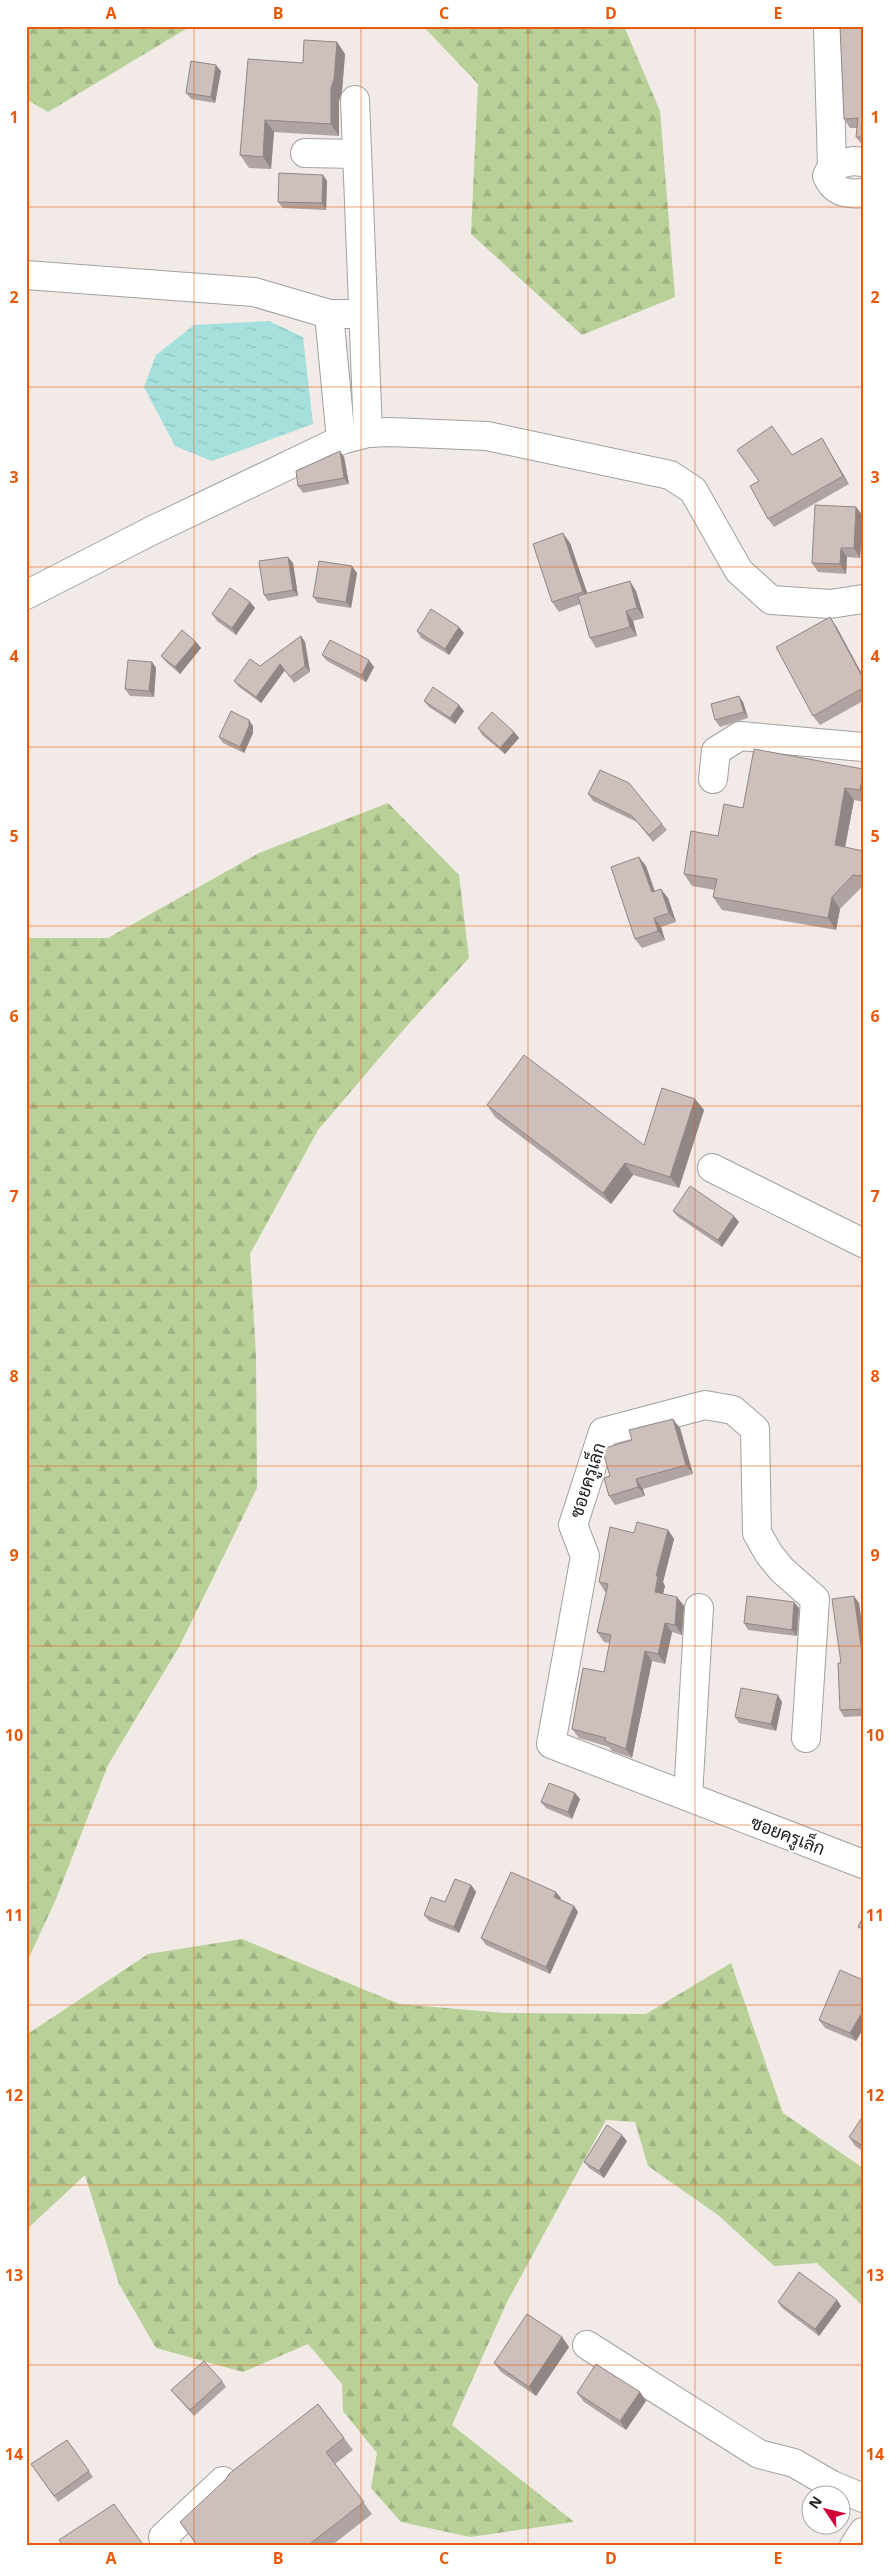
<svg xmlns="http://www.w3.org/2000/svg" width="889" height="2572" font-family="'Open Sans',Sarabun,sans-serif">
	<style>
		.forest { fill: url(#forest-firs) }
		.water { fill: url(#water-ripples) }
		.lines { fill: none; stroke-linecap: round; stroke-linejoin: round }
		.minor-casing { stroke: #a1a1a1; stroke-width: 30 }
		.minor { stroke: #fff; stroke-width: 28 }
		.wall { fill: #b0a4a2 }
		.shaded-wall { fill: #908684 }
		.building { fill: #cdbfbc; stroke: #908684 }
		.grid { fill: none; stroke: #e8590c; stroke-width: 1; stroke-opacity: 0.55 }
		.labels { text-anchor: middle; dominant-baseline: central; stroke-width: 4.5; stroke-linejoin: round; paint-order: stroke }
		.street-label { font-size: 18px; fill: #202020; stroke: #fff }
		.neatline { fill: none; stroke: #e8590c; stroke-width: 2 }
		.grid-label { font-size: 16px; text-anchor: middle; font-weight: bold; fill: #e8590c }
	</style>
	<defs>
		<pattern id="forest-firs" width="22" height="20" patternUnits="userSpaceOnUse" patternTransform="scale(1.25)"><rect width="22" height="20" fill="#b9d199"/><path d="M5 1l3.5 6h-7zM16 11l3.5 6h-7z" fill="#9fb384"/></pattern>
		<pattern id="water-ripples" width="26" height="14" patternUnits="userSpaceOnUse" patternTransform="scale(1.25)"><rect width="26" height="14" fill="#a5e0dd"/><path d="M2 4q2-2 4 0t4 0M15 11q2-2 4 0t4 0" fill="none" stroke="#8ec0bd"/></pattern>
	</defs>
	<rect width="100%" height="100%" fill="#f1eae6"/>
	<g class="forest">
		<path d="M26,26H191L48,112L26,99Z"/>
		<path d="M423,26H624L660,111L675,297L582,335L471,234L478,84Z"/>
		<path d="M388,803L459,875L469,958L405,1028L318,1130L250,1254L256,1354L257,1488L179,1647L108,1765L56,1899L26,1964V938H108L259,853Z"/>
		<path d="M242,1939L399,2004L505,2013L646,2014L731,1963L783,2113L863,2168V2306L817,2263L774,2266L718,2215L648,2166L635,2122L606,2120L507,2302L452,2425L574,2522L470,2537L401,2522L371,2488L377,2453L343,2411L342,2384L308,2344L243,2372L156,2348L119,2284L85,2175L26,2230V2035L148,1954Z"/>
	</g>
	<path class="water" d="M269,321L303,337L313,424L212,461L175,446L144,387L156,355L194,325Z"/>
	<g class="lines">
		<g class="minor-casing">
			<g id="minor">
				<path d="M828,26L832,166"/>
				<path d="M355,100L368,433"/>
				<path d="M305,153L357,154"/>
				<path d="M863,162L853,161L832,166L827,176C834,192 847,195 863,193"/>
				<path d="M26,275L254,292L329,314H362"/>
				<path d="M329,314L341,440"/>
				<path d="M26,595L151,531L341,440L368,433L390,432L487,436L670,475L693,490L739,571L771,600L830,604L863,599"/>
				<path d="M713,779L716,751L740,736L863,747"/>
				<path d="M712,1168L863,1243"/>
				<path d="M806,1738L815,1599L782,1570L769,1554L757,1533L755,1429L733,1410L705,1405L603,1432L573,1525L585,1556L551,1744L863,1864"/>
				<path d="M688,1796L699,1608"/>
				<path d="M587,2345L759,2454L794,2463L832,2485L863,2498"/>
				<path d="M167,2546L163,2537L223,2481"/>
				<path d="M854,2546L863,2532"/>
			</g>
		</g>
		<use href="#minor" class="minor"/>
	</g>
	<g class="wall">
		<path d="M863,26V146L856,137L857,128H850L844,119Z"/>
		<path d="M337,42L345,54L342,91L339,101V136L274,132L271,169L249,168L240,155L303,63Z"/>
		<path d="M221,71L215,103L191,99L186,93Z"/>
		<path d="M323,175L327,181L326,210L283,208L278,202Z"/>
		<path d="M822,438L827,447L849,484L774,527L768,519L759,481L792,455Z"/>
		<path d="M344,457L349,484L303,493L298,486Z"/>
		<path d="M856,507L863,516L860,558L847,557L846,574L818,572L812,563Z"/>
		<path d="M570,543L587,593L636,591L644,618L633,621L637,636L596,648L590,638L580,604L559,612L552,602Z"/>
		<path d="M293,563L298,596L268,601L264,595Z"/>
		<path d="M357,573L351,608L318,603L313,597Z"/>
		<path d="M250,602L255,608L236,635L217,621L212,614Z"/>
		<path d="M836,626L863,676V701L820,725L813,716Z"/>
		<path d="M417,631L464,633L449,655L421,638Z"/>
		<path d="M301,636L305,642L310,672L294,683L285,670L261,703L239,687L234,681L260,666Z"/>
		<path d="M196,642L201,648L180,674L166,662L161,656Z"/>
		<path d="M322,655L374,667L366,682L327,661Z"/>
		<path d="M152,662L156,668L154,697L130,696L125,689Z"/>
		<path d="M424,701L464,711L455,724L429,707Z"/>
		<path d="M743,702L748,718L720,727L715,720Z"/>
		<path d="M253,726V733L244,753L223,743L219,737Z"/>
		<path d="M478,728L514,732L519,738L505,754L482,735Z"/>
		<path d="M863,769V802L854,800L845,847L863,851V887H862L840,909L836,930L722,910L713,897L715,890L692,886L684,874L743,808Z"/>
		<path d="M588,794L662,824L667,830L653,842L637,822L593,801Z"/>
		<path d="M646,866L655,891L668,898L676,922L661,927L665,940L642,948L635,939Z"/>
		<path d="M695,1099L704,1110L679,1188L633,1175L611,1204L495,1117L487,1105L644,1145Z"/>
		<path d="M673,1211L739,1222L722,1247L678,1217Z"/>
		<path d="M680,1428L693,1474L643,1489L645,1496L615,1505L609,1496L610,1476Z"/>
		<path d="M668,1530L674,1539L663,1582L665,1586L663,1594L684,1606L682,1635L672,1632L665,1664L652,1661L632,1758L612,1751L609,1747L579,1738L572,1729L604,1672L610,1643L604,1642L597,1632L607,1592H605L599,1582L634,1533Z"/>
		<path d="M859,1603L863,1633V1716L844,1717L840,1710L841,1663Z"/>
		<path d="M799,1608L797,1636L748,1630L744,1623Z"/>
		<path d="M782,1702L776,1731L739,1723L735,1717Z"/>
		<path d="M575,1793L580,1799L572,1819L546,1808L541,1802Z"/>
		<path d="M471,1885L476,1892L459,1933L429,1921L424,1915Z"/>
		<path d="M561,1898L560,1899L574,1906L578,1912L550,1974L486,1945L481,1938Z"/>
		<path d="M863,1980V2029L856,2041L825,2028L819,2020Z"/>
		<path d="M863,2116V2151L855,2146L849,2137Z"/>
		<path d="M627,2141L604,2178L589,2168L584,2162Z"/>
		<path d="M837,2300L841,2306L819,2336L782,2308L778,2302Z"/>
		<path d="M562,2337L569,2347L536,2396L501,2372L494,2363Z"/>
		<path d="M222,2381L226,2387L194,2416L176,2396L171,2390Z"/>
		<path d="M640,2392L646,2401L626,2430L584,2402L577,2393Z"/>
		<path d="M344,2438L353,2450L335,2464L372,2514L331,2546H197L180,2522Z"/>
		<path d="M67,2440L93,2477L58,2502L31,2464Z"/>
	</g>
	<g class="shaded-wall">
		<path d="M337,42L345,54L342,91L339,101V136L331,124V88Z"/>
		<path d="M216,65L221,71L215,103L211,97Z"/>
		<path d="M265,120L274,132L271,169L263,157Z"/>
		<path d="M323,175L327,181L326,210L322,203Z"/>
		<path d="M822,438L827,447L849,484L843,476Z"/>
		<path d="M340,451L344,457L349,484L344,478Z"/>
		<path d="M856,507L863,516L860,558L854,548Z"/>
		<path d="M563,533L570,543L590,601L583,592Z"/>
		<path d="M841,548L847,557L846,574L840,564Z"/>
		<path d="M288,557L293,563L298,596L293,590Z"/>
		<path d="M352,566L357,573L351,608L346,602Z"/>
		<path d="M630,581L636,591L644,618L637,608Z"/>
		<path d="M250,602L255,608L236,635L232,628Z"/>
		<path d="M626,611L633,621L637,636L630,627Z"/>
		<path d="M830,617L836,626L863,676V678Z"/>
		<path d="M459,627L464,633L449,655L445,649Z"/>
		<path d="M301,636L305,642L310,672L305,666Z"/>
		<path d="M196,642L201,648L180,674L175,667Z"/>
		<path d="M369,660L374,667L366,682L362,675Z"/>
		<path d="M152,662L156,668L154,697L149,691Z"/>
		<path d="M280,664L285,670L261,703L256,697Z"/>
		<path d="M739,696L743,702L748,718L744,712Z"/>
		<path d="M459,705L464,711L455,724L450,718Z"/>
		<path d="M249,720L253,726V733L244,753L240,747Z"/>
		<path d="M514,732L519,738L505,754L500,748Z"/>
		<path d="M863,775V795L860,790Z"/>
		<path d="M845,788L854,800L843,858L835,845Z"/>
		<path d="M639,857L646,866L658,902L652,892Z"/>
		<path d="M661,889L668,898L676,922L669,913Z"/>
		<path d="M832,897L840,909L836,930L828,918Z"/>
		<path d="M654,918L661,927L665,940L658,931Z"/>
		<path d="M695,1099L704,1110L679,1188L670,1177Z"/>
		<path d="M625,1163L633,1175L611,1204L603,1193Z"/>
		<path d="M734,1216L739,1222L722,1247L718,1240Z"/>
		<path d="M673,1419L680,1428L693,1474L686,1465Z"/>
		<path d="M636,1479L643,1489L645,1496L638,1487Z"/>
		<path d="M668,1530L674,1539L663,1582L665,1586L661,1601L655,1592L656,1576Z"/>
		<path d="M854,1596L859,1603L863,1633V1676Z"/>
		<path d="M677,1597L684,1606L682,1635L675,1625Z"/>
		<path d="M794,1602L799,1608L797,1636L792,1630Z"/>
		<path d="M665,1623L672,1632L665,1664L658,1654Z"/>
		<path d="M645,1651L652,1661L632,1758L626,1749Z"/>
		<path d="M778,1695L782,1702L776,1731L771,1724Z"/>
		<path d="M575,1793L580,1799L572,1819L568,1812Z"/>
		<path d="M471,1885L476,1892L459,1933L454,1927Z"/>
		<path d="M556,1892L561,1898L558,1903L554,1897Z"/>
		<path d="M574,1906L578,1912L550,1974L546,1967Z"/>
		<path d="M863,2011V2029L856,2041L850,2033Z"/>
		<path d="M622,2135L627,2141L604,2178L599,2171Z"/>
		<path d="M837,2300L841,2306L819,2336L815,2329Z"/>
		<path d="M562,2337L569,2347L536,2396L529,2387Z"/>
		<path d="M640,2392L646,2401L626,2430L620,2421Z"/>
	</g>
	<g class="building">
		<path d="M840,26H863V137H856L858,118L844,119Z"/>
		<path d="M304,40L337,42L334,79L331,88V124L265,120L263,157L240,155L248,59L303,63Z"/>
		<path d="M191,61L216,65L211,97L186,93Z"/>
		<path d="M279,173L323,175L322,203L278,202Z"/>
		<path d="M772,426L792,455L822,438L843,476L768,519L750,486L759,481L737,450Z"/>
		<path d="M340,451L344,478L298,486L296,471Z"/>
		<path d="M815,505L856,507L854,548H841L840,564L812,563Z"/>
		<path d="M563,533L583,592L552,602L533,544Z"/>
		<path d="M288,557L293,590L264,595L259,561Z"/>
		<path d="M319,561L352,566L346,602L313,597Z"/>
		<path d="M630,581L637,608L626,611L630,627L590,638L578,596Z"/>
		<path d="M230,588L250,602L232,628L212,614Z"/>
		<path d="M431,609L459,627L445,649L417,631Z"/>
		<path d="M830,617L863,678V688L813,716L776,647Z"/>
		<path d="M182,630L196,642L175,667L161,656Z"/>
		<path d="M301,636L305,666L290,677L280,664L256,697L234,681L250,659L260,666Z"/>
		<path d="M330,640L369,660L362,675L322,655Z"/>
		<path d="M128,660L152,662L149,691L125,689Z"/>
		<path d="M433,687L459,705L450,718L424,701Z"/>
		<path d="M739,696L744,712L715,720L711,704Z"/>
		<path d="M231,711L249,720V726L240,747L219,737Z"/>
		<path d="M492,712L514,732L500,748L478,728Z"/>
		<path d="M754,749L863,769V775L860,790L845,788L835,845L863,851V876L853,875L832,897L828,918L713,897L717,879L684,874L691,831L718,836L724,804L743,808Z"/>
		<path d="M600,770L629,783L662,824L649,835L632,816L588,794Z"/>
		<path d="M639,857L652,892L661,889L669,913L654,918L658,931L635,939L611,867Z"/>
		<path d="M524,1055L644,1145L662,1088L695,1099L670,1177L625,1163L603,1193L487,1105Z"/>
		<path d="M690,1186L734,1216L718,1240L673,1211Z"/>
		<path d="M673,1419L686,1465L636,1479L638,1487L609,1496L604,1478L610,1476L603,1452L605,1448L632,1440L629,1430Z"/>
		<path d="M637,1522L668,1530L656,1576H658L655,1592L677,1597L675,1625L665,1623L658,1654L645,1651L626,1749L605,1741L606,1738L572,1729L583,1668L604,1672L611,1635L597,1632L608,1584L599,1582L610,1527L634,1533Z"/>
		<path d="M747,1596L794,1602L792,1630L744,1623Z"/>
		<path d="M854,1596L862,1653L863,1709L840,1710L838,1663H841L832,1599Z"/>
		<path d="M741,1688L778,1695L771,1724L735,1717Z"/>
		<path d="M549,1783L575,1793L568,1812L541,1802Z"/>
		<path d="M511,1872L556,1892L554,1897L574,1906L546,1967L481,1938Z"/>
		<path d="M455,1879L471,1885L454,1927L424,1915L431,1897L445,1902Z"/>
		<path d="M863,1917V1929L858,1927Z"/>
		<path d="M840,1970L863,1980V2011L850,2033L819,2020Z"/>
		<path d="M863,2116V2146L849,2137Z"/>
		<path d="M607,2125L622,2135L599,2171L584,2162Z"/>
		<path d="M799,2272L837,2300L815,2329L778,2302Z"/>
		<path d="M527,2314L562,2337L529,2387L494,2363Z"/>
		<path d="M204,2361L222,2381L190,2410L171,2390Z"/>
		<path d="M596,2364L640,2392L620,2421L577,2393Z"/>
		<path d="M318,2404L344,2438L326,2452L364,2502L307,2546H198L180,2522L225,2480L230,2473Z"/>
		<path d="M67,2440L89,2471L54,2496L31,2464Z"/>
		<path d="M114,2504L144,2546H63L59,2540Z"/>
	</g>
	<path class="grid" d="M194,26V2546M361,26V2546M528,26V2546M695,26V2546M26,207H863M26,387H863M26,567H863M26,747H863M26,926H863M26,1106H863M26,1286H863M26,1466H863M26,1646H863M26,1825H863M26,2005H863M26,2185H863M26,2365H863"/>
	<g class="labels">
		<g class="street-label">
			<text transform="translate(587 1480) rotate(-72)">ซอยครูเล็ก</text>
			<text transform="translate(788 1835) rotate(21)">ซอยครูเล็ก</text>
		</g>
	</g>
	<rect width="889" height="2572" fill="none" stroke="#ffffff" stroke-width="55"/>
	<g transform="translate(826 2510) rotate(305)"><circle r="24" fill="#ffffff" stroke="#a6a6a6"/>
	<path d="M0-4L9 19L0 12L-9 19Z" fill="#d00038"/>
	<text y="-8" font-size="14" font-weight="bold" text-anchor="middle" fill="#202020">N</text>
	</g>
	<rect x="28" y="28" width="834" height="2516" class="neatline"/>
	<g class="grid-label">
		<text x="111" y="19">A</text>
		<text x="278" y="19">B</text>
		<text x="444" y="19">C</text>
		<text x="611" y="19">D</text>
		<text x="778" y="19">E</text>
		<text x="14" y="123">1</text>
		<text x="875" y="123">1</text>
		<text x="14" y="303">2</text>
		<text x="875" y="303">2</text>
		<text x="14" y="483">3</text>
		<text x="875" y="483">3</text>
		<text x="14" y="662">4</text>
		<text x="875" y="662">4</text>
		<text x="14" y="842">5</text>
		<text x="875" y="842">5</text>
		<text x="14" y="1022">6</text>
		<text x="875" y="1022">6</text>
		<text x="14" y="1202">7</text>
		<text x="875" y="1202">7</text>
		<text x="14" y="1382">8</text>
		<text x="875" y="1382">8</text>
		<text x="14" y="1561">9</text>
		<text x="875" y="1561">9</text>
		<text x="14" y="1741">10</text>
		<text x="875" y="1741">10</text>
		<text x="14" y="1921">11</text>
		<text x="875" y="1921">11</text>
		<text x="14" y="2101">12</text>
		<text x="875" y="2101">12</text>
		<text x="14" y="2281">13</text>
		<text x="875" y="2281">13</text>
		<text x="14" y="2460">14</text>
		<text x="875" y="2460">14</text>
		<text x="111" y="2564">A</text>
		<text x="278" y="2564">B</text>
		<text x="444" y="2564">C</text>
		<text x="611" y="2564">D</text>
		<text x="778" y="2564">E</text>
	</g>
</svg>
